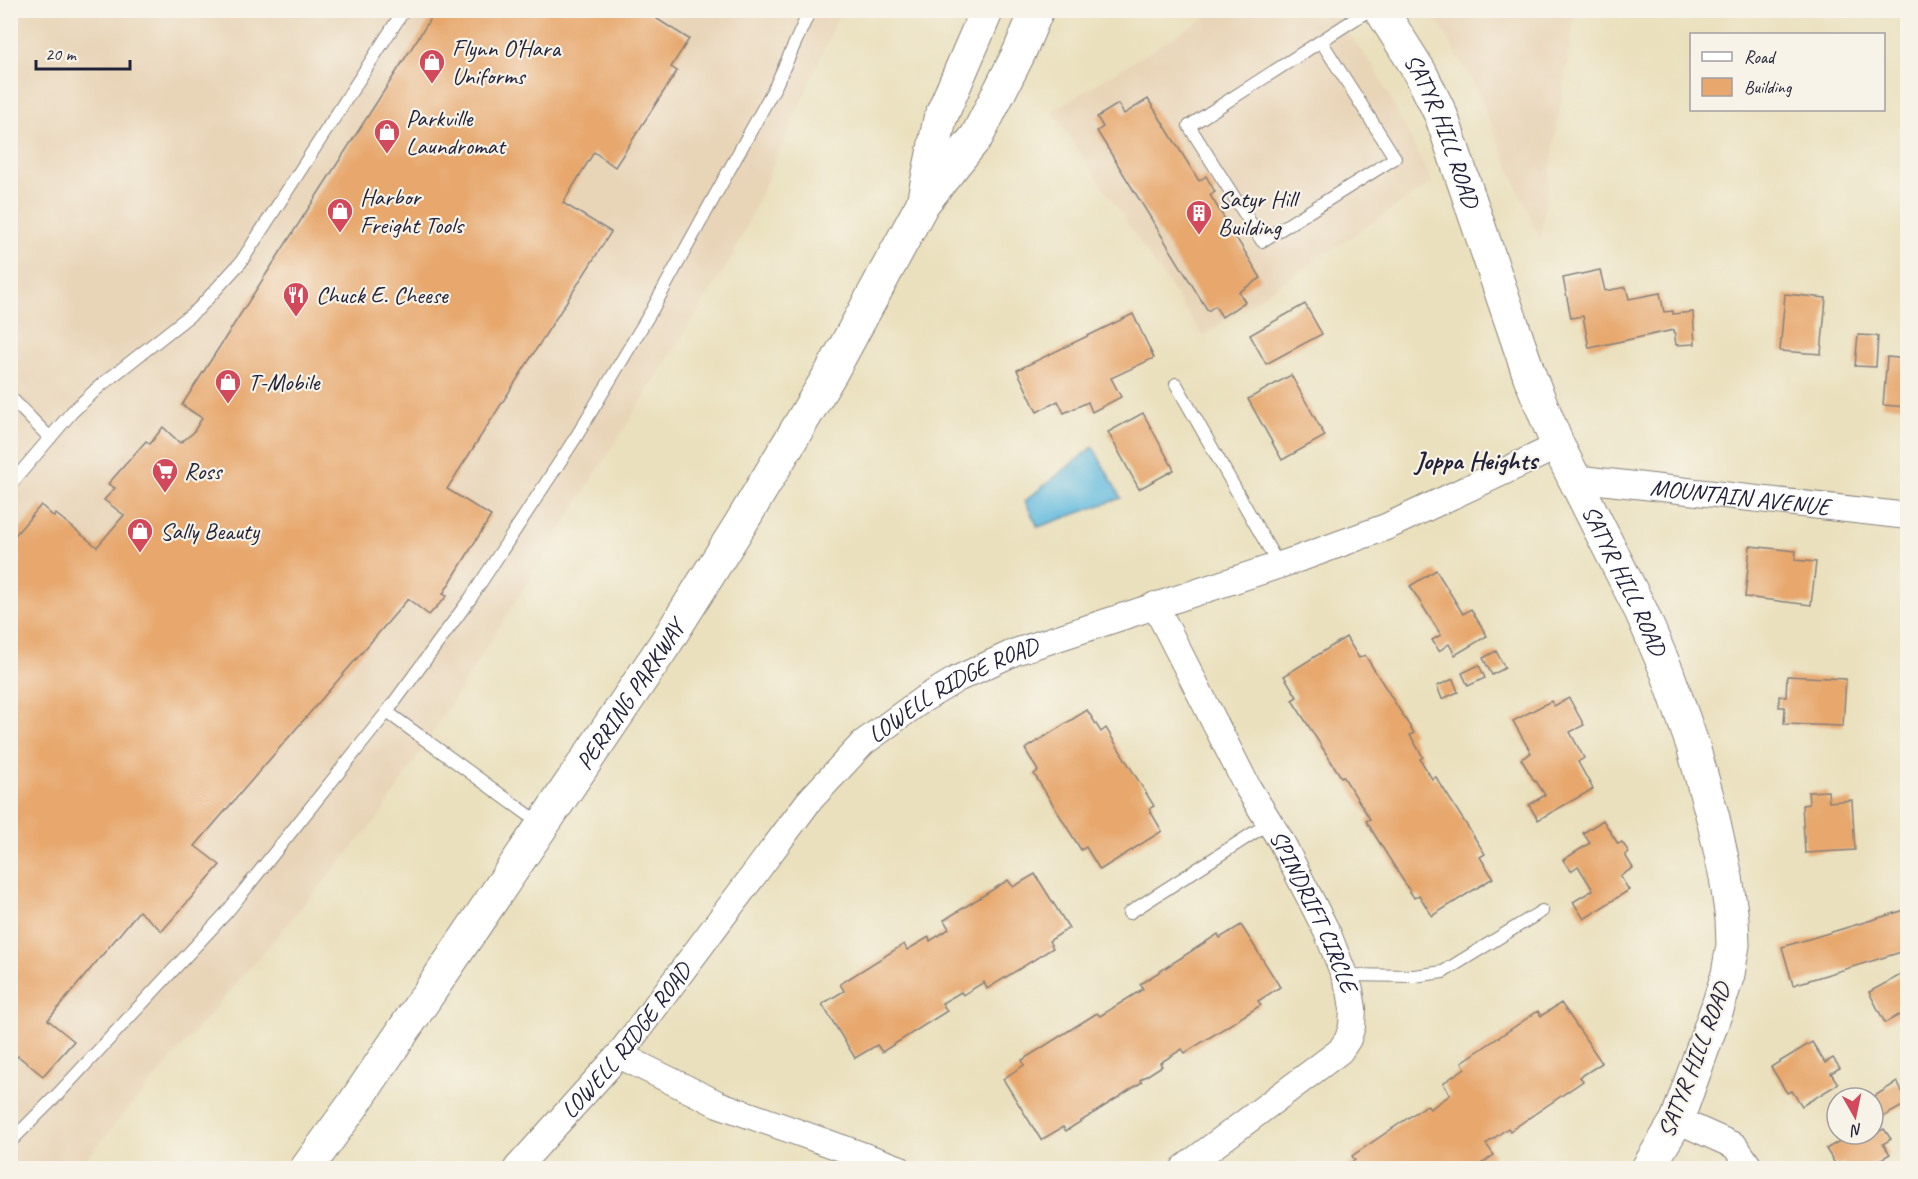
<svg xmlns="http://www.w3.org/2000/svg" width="1918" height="1179" font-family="Caveat,sans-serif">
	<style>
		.built { fill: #e8d4b7 }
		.water { fill: #61bade; stroke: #426e8c; stroke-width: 1.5 }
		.building { fill: #e7a76d }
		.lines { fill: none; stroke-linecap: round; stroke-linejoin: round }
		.lane-casing { stroke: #86817c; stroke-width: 14 }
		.street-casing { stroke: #86817c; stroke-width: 28 }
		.secondary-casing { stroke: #86817c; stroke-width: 35 }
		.lane { stroke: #fff; stroke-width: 12 }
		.street { stroke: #fff; stroke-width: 26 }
		.secondary { stroke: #fff; stroke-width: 33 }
		.labels { text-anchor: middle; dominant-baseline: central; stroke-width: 4.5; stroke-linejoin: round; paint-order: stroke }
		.poi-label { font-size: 24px; fill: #22223b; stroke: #f7f3e8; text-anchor: start }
		.street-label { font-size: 24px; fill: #22223b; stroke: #f7f3e8 }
		.neighbourhood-label { font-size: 26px; font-weight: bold; fill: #22223b; stroke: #f7f3e8 }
	</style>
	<rect width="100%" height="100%" fill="#f7f3e8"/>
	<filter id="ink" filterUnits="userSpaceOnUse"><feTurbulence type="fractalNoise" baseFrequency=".0167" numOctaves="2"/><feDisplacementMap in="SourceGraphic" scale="12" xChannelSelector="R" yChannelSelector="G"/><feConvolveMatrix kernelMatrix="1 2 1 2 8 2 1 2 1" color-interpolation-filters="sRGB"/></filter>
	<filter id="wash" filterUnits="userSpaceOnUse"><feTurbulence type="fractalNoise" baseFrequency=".008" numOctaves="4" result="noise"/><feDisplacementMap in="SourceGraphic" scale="24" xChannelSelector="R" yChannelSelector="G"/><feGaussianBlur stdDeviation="1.35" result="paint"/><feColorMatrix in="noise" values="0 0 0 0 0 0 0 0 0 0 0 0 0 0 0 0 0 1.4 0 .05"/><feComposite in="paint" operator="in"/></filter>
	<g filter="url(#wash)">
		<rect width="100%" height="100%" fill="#eae0bd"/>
		<g class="built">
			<path d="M10,11H841L734,254L380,816L78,1168H11Z"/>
			<path d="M1216,11H1332L1374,67L1433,182L1203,336L1052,111Z"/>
			<path d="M1431,11H1575L1540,240L1473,82Z"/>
		</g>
		<path class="water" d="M1093,447L1121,498L1038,527L1025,501Z"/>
		<g id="blocks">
			<g class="building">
				<path d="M436,10H643L689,39L671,67L677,71L615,167L594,152L563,203L611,232L447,489L491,516L443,594L447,596L429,615L408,599L195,846L220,865L162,931L139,911L48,1020L74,1041L43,1076L18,1056L10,1065V541L41,505L54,517L56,514L97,547L124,515L104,500L115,488L108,484L146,441L150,444L163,427L180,443L193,433L202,418L182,405Z"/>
				<path d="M1148,99L1199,181L1206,176L1215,192L1210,195L1261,278L1239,292L1245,302L1222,317L1215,306L1208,311L1097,131L1103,127L1097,117L1118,104L1124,114Z"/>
				<path d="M1600,270L1605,291L1626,287L1629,299L1660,293L1664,312L1673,311V314L1693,312L1695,344L1676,345L1674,330L1589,348L1583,316L1571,318L1563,278Z"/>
				<path d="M1785,294L1826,298L1821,354L1780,351Z"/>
				<path d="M1305,304L1322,334L1266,364L1250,335Z"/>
				<path d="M1133,314L1154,358L1111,378L1121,397L1092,412L1088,402L1064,413L1058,401L1037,412L1017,370Z"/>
				<path d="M1858,335L1878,336L1876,367L1855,366Z"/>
				<path d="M1887,357L1908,359V407L1883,405Z"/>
				<path d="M1291,375L1325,436L1282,460L1248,399Z"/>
				<path d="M1143,413L1174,470L1139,489L1108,432Z"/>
				<path d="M1750,546L1796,551L1795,560L1816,562L1811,605L1745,597Z"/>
				<path d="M1436,570L1463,614L1471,609L1487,636L1455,655L1449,644L1439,651L1432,640L1441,635L1410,586Z"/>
				<path d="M1346,637L1359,658L1365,655L1414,733L1410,735L1423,757L1420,759L1432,779L1436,777L1485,854L1480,857L1493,878L1432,916L1419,895L1414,898L1366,821L1370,819L1343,776L1341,777L1292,700L1297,697L1284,676Z"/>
				<path d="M1496,651L1505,668L1492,675L1483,658Z"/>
				<path d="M1479,665L1485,678L1468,686L1462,673Z"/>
				<path d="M1787,676L1846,679L1843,726L1784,724L1785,707H1779V696L1786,697Z"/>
				<path d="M1453,679L1458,692L1442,699L1437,686Z"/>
				<path d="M1569,698L1584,725L1570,732L1584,758L1578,762L1593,789L1538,820L1529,805L1545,795L1536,781L1535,782L1521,759L1531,753L1513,721L1551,701L1554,706Z"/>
				<path d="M1087,710L1101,732L1106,728L1154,806L1149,809L1162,831L1100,870L1086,847L1081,850L1034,774L1038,771L1025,749Z"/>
				<path d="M1828,791L1829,802L1852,800L1855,850L1805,853L1802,805L1809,804L1808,792Z"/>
				<path d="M1603,820L1618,844L1622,842L1629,852L1625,855L1633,868L1620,876L1629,890L1584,919L1573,902L1593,890L1578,866L1571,871L1563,860L1590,843L1583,833Z"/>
				<path d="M1035,874L1069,928L1049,941L1053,948L987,989L984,982L963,995L961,992L942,1003L947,1011L882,1052L877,1045L855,1058L822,1004L844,991L840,984L904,944L907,950L929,937L930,941L949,929L944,920L1008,880L1013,887Z"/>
				<path d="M1905,910L1908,918V950L1793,985L1782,947Z"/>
				<path d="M1241,925L1280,987L1258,1001L1261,1005L1185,1053L1182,1049L1160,1063L1162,1066L1140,1080L1142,1082L1066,1131L1063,1127L1041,1140L1003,1079L1024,1065L1022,1060L1097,1013L1100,1016L1143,989L1140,984L1218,934L1220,938Z"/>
				<path d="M1908,971V1031L1899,1015L1885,1023L1869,992Z"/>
				<path d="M1561,1003L1602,1063L1580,1077L1583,1081L1510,1131L1508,1128L1486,1144L1494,1155L1475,1168H1342L1355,1160L1352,1156L1427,1105L1430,1109L1450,1095L1443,1083L1465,1068L1462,1062L1538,1011L1541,1016Z"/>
				<path d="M1812,1042L1825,1063L1833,1058L1840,1068L1831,1073L1838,1084L1802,1106L1792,1091L1787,1093L1771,1067Z"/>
				<path d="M1897,1082L1908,1103L1876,1121L1873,1116V1097Z"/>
				<path d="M1873,1124L1878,1132L1884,1129L1891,1139L1883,1144L1890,1154L1866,1168H1847L1843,1163L1837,1167L1826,1149L1851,1134H1873Z"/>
			</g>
		</g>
	</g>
	<g filter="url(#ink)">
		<use href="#blocks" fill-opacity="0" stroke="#86817c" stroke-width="1.5"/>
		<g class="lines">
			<g class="lane-casing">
				<g id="lane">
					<path d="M1321,41L1395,158L1262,241L1189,126L1369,10"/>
					<path d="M1176,384L1279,566"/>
					<path d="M10,397L50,438"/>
					<path d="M10,485L72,412L100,386L198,309L241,262L404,10"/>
					<path d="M387,712L541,824"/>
					<path d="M1129,913L1269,823"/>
					<path d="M1343,975L1414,976L1443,972L1542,911"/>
					<path d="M10,1142L59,1093L227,912L387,712L470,599L576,437L652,310L776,85L810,10"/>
				</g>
			</g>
			<g class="street-casing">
				<g id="street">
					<path id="s1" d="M1573,478L1908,516"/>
					<path id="s2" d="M1155,605L1248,788L1281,841L1328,934L1350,990L1353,1009L1352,1026L1348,1039L1340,1051L1184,1168"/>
					<path d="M619,1055L718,1104L898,1168"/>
					<path d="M1677,1120L1735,1146L1750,1168"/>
					<path id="s3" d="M517,1168L619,1055L809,801L863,743L922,700L957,679L1015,652L1301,558L1386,527L1558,446"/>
				</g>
			</g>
			<g class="secondary-casing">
				<g id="secondary">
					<path id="s4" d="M1381,10L1420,72L1441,115L1530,377L1558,446L1641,611L1667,672L1693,746L1713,818L1726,877L1732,919L1733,945L1728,974L1718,1006L1677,1120L1648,1168"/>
					<path d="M924,198L940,119L987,10"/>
					<path id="s5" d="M307,1168L353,1105L665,644L741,523L832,371L923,203L977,136L1019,53L1037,10"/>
				</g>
			</g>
			<use href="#lane" class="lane"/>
			<use href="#street" class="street"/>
			<use href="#secondary" class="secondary"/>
		</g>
	</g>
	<defs>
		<g id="shop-pin" transform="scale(1.35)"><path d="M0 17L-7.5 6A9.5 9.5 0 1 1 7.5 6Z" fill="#d1495b" stroke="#f7f3e8"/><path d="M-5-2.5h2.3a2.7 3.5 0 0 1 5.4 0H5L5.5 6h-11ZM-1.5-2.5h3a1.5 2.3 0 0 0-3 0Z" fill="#fff"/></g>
		<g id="building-pin" transform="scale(1.35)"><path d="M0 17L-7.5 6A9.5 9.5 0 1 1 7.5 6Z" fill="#d1495b" stroke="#f7f3e8"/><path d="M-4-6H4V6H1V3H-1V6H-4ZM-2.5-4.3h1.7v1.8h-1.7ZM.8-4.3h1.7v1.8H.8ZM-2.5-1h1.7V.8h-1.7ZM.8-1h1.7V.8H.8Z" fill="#fff"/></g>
		<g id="restaurant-pin" transform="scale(1.35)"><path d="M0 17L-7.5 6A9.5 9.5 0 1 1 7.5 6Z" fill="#d1495b" stroke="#f7f3e8"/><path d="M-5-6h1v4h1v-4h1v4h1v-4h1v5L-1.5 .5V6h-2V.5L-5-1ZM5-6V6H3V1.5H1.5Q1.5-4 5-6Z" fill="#fff"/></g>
		<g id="supermarket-pin" transform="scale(1.35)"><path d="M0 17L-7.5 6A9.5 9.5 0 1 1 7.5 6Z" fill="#d1495b" stroke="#f7f3e8"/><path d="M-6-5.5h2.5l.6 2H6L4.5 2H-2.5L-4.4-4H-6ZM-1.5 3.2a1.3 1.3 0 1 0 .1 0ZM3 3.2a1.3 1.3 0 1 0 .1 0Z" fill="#fff"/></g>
	</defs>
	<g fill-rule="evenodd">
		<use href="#shop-pin" x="432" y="62"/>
		<use href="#shop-pin" x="387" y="132"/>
		<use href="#shop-pin" x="340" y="211"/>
		<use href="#building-pin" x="1199" y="213"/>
		<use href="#restaurant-pin" x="296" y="295"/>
		<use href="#shop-pin" x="228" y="382"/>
		<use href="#supermarket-pin" x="165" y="471"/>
		<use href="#shop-pin" x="140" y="531"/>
	</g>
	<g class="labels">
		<g class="poi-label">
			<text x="452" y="48">Flynn O’Hara<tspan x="452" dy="28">Uniforms</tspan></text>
			<text x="406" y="118">Parkville<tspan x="406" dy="28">Laundromat</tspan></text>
			<text x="360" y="197">Harbor<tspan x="360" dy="28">Freight Tools</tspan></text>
			<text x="1218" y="199">Satyr Hill<tspan x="1218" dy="28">Building</tspan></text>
			<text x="316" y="295">Chuck E. Cheese</text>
			<text x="248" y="382">T-Mobile</text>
			<text x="184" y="471">Ross</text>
			<text x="160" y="531">Sally Beauty</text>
		</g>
		<g class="street-label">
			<text stroke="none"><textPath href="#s4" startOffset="136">SATYR HILL ROAD</textPath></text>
			<text stroke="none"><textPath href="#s1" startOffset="168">MOUNTAIN AVENUE</textPath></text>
			<text stroke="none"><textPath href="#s4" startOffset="622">SATYR HILL ROAD</textPath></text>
			<text stroke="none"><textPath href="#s3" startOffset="654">LOWELL RIDGE ROAD</textPath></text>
			<text stroke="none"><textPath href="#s5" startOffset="573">PERRING PARKWAY</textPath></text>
			<text stroke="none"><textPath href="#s2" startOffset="345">SPINDRIFT CIRCLE</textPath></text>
			<text stroke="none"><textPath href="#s3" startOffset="168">LOWELL RIDGE ROAD</textPath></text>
			<text transform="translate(1694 1060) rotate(-69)">SATYR HILL ROAD</text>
		</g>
		<g class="neighbourhood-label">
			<text x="1476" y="460">Joppa Heights</text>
		</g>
	</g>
	<rect width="1918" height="1179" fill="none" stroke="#f7f3e8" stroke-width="36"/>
	<rect x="1690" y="33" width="195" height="78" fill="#f7f3e8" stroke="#a29fa3" stroke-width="1.5"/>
	<rect x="1702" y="52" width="30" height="9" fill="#ffffff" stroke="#a29fa3" stroke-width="1.5"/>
	<text x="1744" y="63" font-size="18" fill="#22223b">Road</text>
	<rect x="1702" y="78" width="30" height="18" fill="#e7a76d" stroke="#a29fa3" stroke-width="1.5"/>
	<text x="1744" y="93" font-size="18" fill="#22223b">Building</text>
	<g transform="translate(1855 1116) rotate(171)"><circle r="28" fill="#f7f3e8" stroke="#a29fa3" stroke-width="1.5"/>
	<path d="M0-4.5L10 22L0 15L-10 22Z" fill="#d1495b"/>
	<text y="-9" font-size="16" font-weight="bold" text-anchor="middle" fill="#22223b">N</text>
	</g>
	<path d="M36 60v9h94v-9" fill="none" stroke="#22223b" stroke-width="3"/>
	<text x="45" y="60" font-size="18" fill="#22223b" stroke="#f7f3e8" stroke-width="4.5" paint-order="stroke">20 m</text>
</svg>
